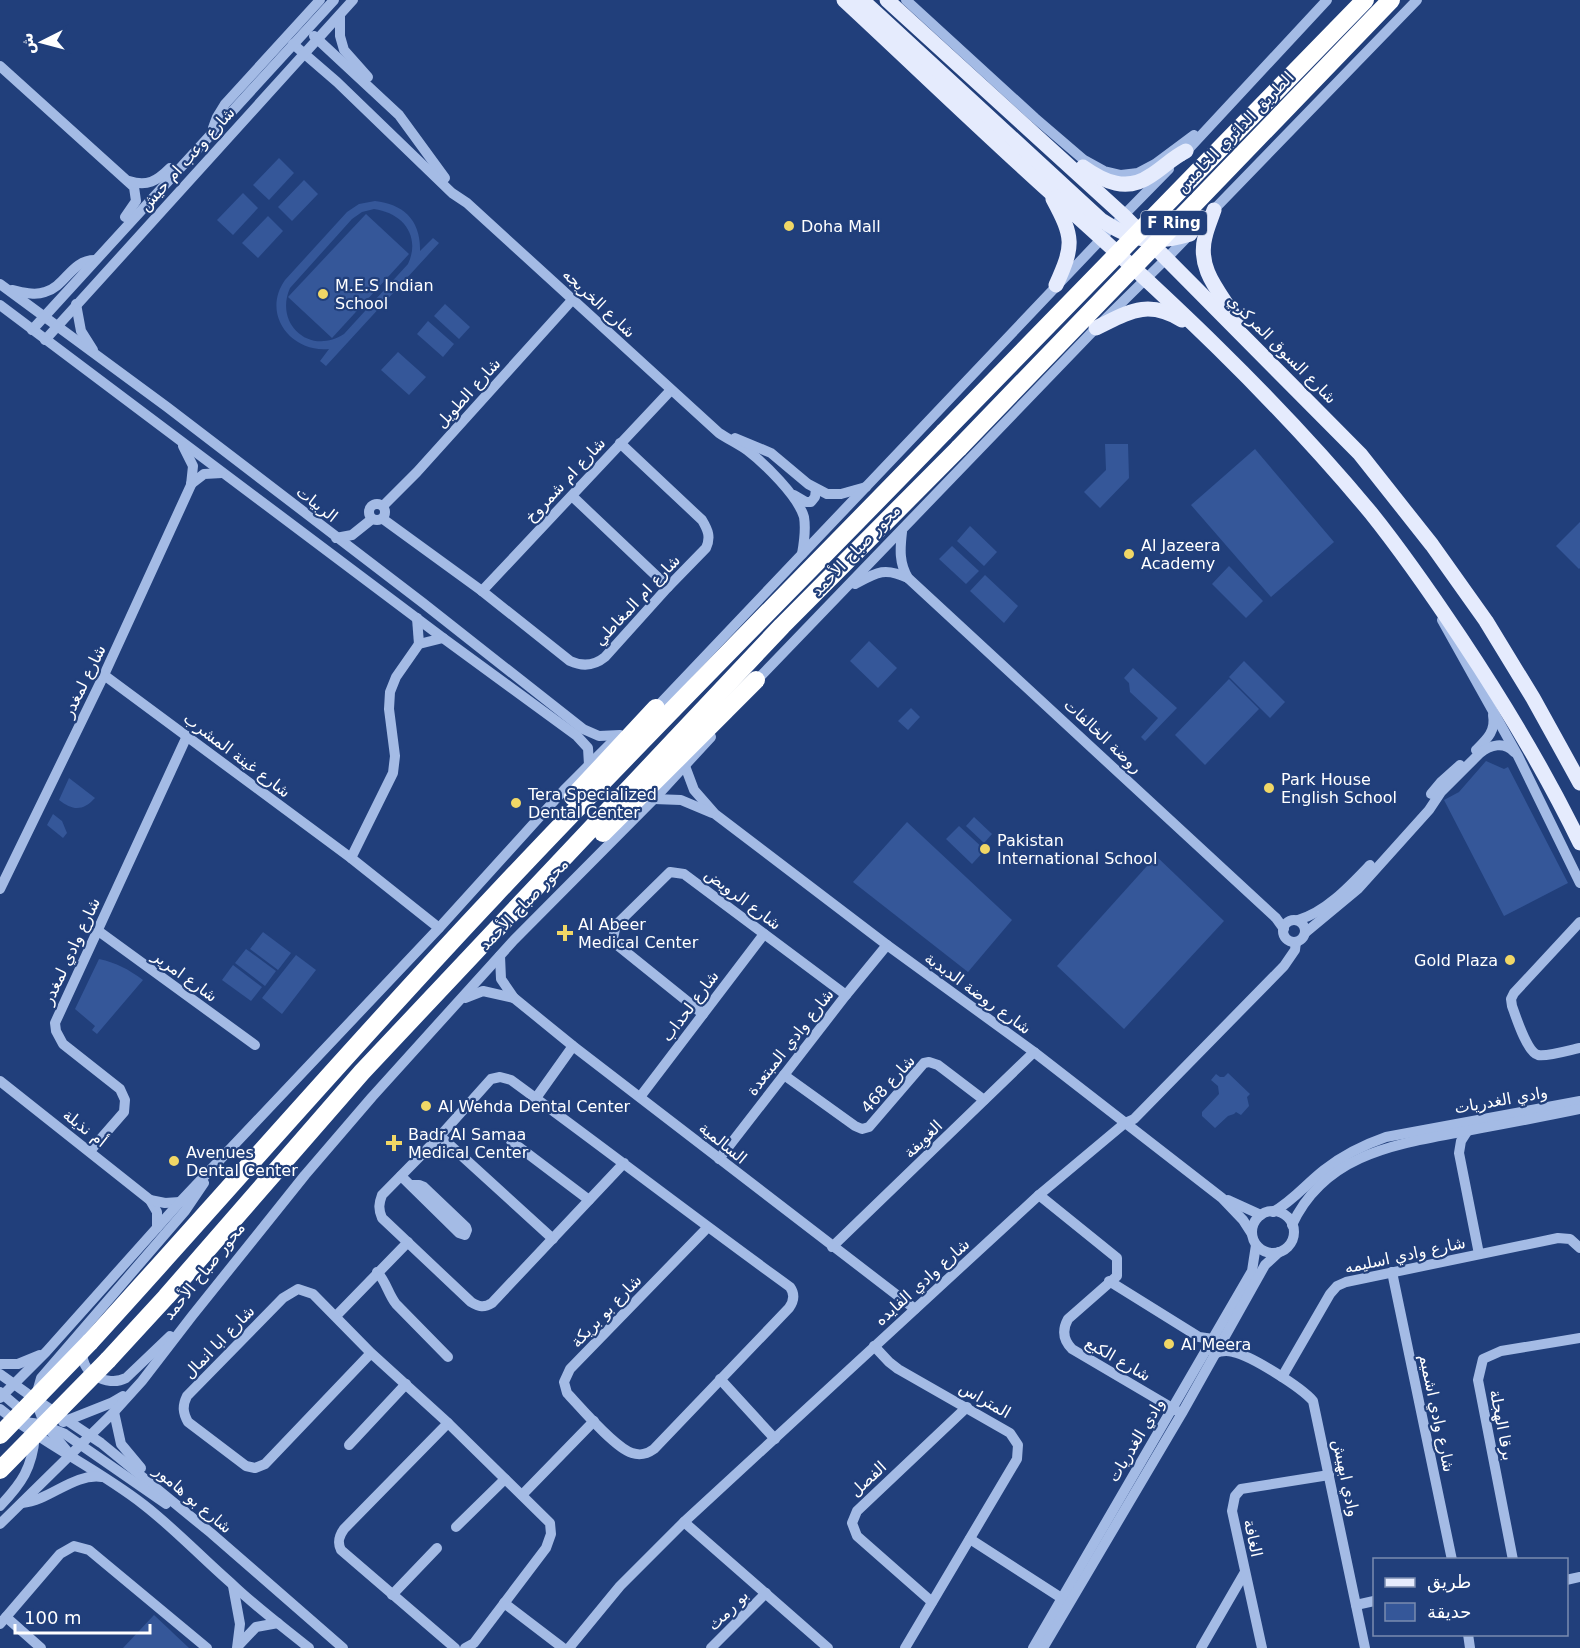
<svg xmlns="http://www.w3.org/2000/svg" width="1580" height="1648" font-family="'DejaVu Sans',Cairo,sans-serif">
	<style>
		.green { fill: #355799; fill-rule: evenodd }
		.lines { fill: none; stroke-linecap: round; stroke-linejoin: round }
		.minor { stroke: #a4bbe5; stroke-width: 10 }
		.major { stroke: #e5ebfd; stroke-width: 15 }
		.highway { stroke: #fff; stroke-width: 18 }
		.highway-bridge { stroke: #fff; stroke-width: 18 }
		.poi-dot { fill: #f1d766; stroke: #213f7b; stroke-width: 2 }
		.labels { text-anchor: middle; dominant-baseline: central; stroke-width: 4.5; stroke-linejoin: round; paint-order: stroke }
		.shield { fill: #213f7b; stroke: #bcc5d7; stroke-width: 1.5 }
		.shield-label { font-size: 15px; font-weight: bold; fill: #fff }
		.street-label { font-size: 16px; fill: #fff; stroke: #213f7b }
		.poi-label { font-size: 16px; fill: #fff; stroke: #213f7b; text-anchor: start }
	</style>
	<rect width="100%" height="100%" fill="#213f7b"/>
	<g class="green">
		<path d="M279,158L294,173L269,200L253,185Z"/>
		<path d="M304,180L318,194L292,221L278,207Z"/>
		<path d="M243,193L258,208L233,235L217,220Z"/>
		<path d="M375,201C403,204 421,220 420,251L433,238L439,243L326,366L320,361L329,349C291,353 261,314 285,280L347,212L359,204ZM374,209C403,213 421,236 408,264L344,334C310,356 274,324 290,288L352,219L362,212Z"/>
		<path d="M366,214L409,254L332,338L288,297Z"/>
		<path d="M268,216L283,231L258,258L242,243Z"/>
		<path d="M445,304L470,327L459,339L434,316Z"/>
		<path d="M428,321L454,344L443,357L417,334Z"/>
		<path d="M398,352L426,377L409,395L381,370Z"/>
		<path d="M1105,444H1128L1129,478L1100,508L1084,492L1106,470Z"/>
		<path d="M1255,449L1334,542L1271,597L1191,505Z"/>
		<path d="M1580,522V568L1579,569L1556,546Z"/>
		<path d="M970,526L997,552L984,566L957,541Z"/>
		<path d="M952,546L979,571L966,584L939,559Z"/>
		<path d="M1229,566L1263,601L1246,618L1212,584Z"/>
		<path d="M985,575L1018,606L1004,623L970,591Z"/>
		<path d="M869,641L897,668L878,688L850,661Z"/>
		<path d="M1244,661L1285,702L1270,718L1229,677Z"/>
		<path d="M1133,668L1177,708L1145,741L1141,737L1158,718L1130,692L1129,683L1124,678Z"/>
		<path d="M1229,679L1259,709L1205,765L1175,735Z"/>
		<path d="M911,708L920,717L908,730L898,721Z"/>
		<path d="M1486,761L1504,769L1508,767L1568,883L1504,916L1444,800L1459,792Z"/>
		<path d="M69,778L95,798C83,811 73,811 59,800Z"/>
		<path d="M53,814L62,821L67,833L63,838L47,825Z"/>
		<path d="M974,817L992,834L984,843L966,826Z"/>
		<path d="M907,822L1012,920L968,972L853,882Z"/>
		<path d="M959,826L985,850L972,864L946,839Z"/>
		<path d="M1156,856L1224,921L1124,1029L1057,966Z"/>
		<path d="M263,932L291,953L278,970L250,949Z"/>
		<path d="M246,949L276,971L265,986L235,963Z"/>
		<path d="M296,955L316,970L282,1014L262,998Z"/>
		<path d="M99,959C117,963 128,969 143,980L97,1034L92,1030L95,1026L75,1009Z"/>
		<path d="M233,965L262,987L251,1001L222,980Z"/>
		<path d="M1228,1073L1250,1094L1247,1097L1249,1106L1241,1115L1236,1112L1234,1114L1228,1116L1215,1128L1202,1116V1112L1219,1094L1218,1086L1211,1080L1216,1074L1220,1077H1224Z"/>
		<path d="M154,1615L189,1648H123Z"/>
	</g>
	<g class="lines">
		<g class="minor">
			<path d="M906,0L1035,118L1084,160L1104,171L1121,175L1138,173L1155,164L1194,135"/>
			<path d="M340,15V36L344,50L368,77"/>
			<path d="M314,36L399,115L445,178"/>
			<path d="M293,44L337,82L452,193L467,203L719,433C728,439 738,444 747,450C764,463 798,496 804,517C806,529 804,543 802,554"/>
			<path d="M0,66L134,187L136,201L125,217"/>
			<path d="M213,128L217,117L225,104L320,0"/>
			<path d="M1182,156L1327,0"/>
			<path d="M129,181C147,187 157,181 170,168"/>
			<path d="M1119,220L1169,169"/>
			<path d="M0,284L167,407L423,603L583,729L599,736L620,735"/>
			<path d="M12,290C22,292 34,296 45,292C66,286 71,260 95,260"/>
			<path d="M76,304L81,331L93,350"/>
			<path d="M0,305L443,638L577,736L588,748L589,765"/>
			<path d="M32,330L334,0"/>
			<path d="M45,340L353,0"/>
			<path d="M735,438L771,453L808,484L827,494H841L866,487"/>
			<path d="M191,484L204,474L222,473"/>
			<path d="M794,495L806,502H811L815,497L816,489"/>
			<path d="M572,496L668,587"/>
			<circle cx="377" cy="512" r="8"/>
			<path d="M383,506L417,472L573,299"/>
			<path d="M383,519L482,591L570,661C583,667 594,666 605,657L668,587L706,548C711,537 708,530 702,520L620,443"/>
			<path d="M902,532C900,549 899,563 908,578L1276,918L1284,929"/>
			<path d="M336,538L352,535L372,519"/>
			<path d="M855,584C877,572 885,567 908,578"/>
			<path d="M482,591L671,390"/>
			<path d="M417,618L419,644"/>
			<path d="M1442,620L1518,756L1580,883"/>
			<path d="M104,675L351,858L439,928"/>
			<path d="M754,683L1096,328L1166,259L1417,0"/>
			<path d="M650,709L656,708L1106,234"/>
			<path d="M1476,750C1487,739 1496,731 1493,715"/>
			<path d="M685,766L694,790L715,814L887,945L1034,1052L1222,1198L1243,1220L1252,1234"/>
			<path d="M1431,794L1441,782L1460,765"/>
			<path d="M654,799L681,800L712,813"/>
			<path d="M351,858L393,773L395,756L389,709L390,692L396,677L419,644L443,638"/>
			<path d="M0,889L104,675L191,485L193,466L183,446"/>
			<path d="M1298,920C1326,912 1350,886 1370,865"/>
			<circle cx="1294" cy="931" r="11"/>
			<path d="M1580,922L1514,993L1511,999L1512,1006C1516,1017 1527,1052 1538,1055C1547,1057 1570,1050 1580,1048"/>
			<path d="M97,930L255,1045"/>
			<path d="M1305,933L1358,889L1429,810L1441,792L1480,753C1490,745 1504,741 1514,752"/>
			<path d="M500,956L501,979L514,998L573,1046L915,1309"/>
			<path d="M465,998L483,991L514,998"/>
			<path d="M703,1014L616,944L613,938L616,925L670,872L684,874L846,995"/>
			<path d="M784,1075L855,1126L862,1129L869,1127L924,1063L929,1062L938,1065L984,1100"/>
			<path d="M0,1081L150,1200L157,1212V1228"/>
			<path d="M640,1097L764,934"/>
			<path d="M536,1098L573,1046"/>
			<path d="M1468,1130L1461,1141L1459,1153L1479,1254"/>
			<path d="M440,1136L553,1239"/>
			<path d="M511,1141L589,1200"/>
			<path d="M90,1151L124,1112L125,1100L120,1089L63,1044L56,1031L55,1023L187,736"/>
			<path d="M719,1159L846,995L887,945"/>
			<path d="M624,1163L492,1303C484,1308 479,1307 471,1302L382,1218C378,1209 379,1203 382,1195L440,1136L491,1079L500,1077L511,1080C604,1148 696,1219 790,1287C795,1294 794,1301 789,1308L654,1449C647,1454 641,1456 632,1453C615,1448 581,1408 567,1393L564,1382L570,1369L708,1227"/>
			<path d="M401,1176L459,1233L465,1235L467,1230L466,1227L424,1187L419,1185H412"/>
			<path d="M1039,1195L1117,1258V1276L1068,1319C1062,1330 1063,1340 1072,1349L1179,1412"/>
			<path d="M150,1200L165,1203L180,1202"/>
			<path d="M1228,1200L1261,1215"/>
			<circle cx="1273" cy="1232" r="21"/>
			<path d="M1273,1212C1293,1201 1306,1184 1324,1170C1343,1155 1363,1145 1386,1137L1580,1101"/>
			<path d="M1292,1225C1325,1153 1398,1144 1466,1131C1504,1124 1542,1117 1580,1109"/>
			<path d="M832,1247L1034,1052"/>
			<path d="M377,1272C386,1281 388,1294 396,1304L448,1357"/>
			<path d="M1392,1272L1452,1560"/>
			<path d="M1109,1281L1199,1337L1213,1339"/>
			<path d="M336,1316L408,1242"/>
			<path d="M874,1346L889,1362L898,1369L1010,1433L1018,1445L1017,1459L905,1648"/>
			<path d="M83,1349C78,1372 107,1388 126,1378L170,1336"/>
			<path d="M371,1353L265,1464L255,1468L246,1466L188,1422C183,1413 182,1406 187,1396L283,1298L298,1289L313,1294L371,1353L448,1423L550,1523L551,1534L546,1548L474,1643L465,1648"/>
			<path d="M1214,1354C1220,1351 1226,1350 1233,1352C1250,1355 1301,1387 1313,1401L1365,1648"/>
			<path d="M0,1364H18L40,1355"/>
			<path d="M0,1374L35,1399L101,1443L211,1533L343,1648"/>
			<path d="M1282,1377L1330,1294L1337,1286L1346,1282L1558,1238L1570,1239L1580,1248"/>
			<path d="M720,1379L775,1439"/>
			<path d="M0,1392L26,1414"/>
			<path d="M0,1398L46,1352L180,1202L439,928L564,790L618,736"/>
			<path d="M0,1409C45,1445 98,1469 144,1505C175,1529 202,1558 232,1584C256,1607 283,1627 309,1648"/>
			<path d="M114,1412L121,1444L141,1468"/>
			<path d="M17,1421L40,1424L65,1434L166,1504"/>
			<path d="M63,1422L111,1403L123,1396"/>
			<path d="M448,1423L344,1529C339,1536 337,1542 341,1550L455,1648"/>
			<path d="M349,1445L406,1384"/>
			<path d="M67,1451L44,1423L35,1399L41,1378L185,1211L204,1183"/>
			<path d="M522,1495L594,1421"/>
			<path d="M22,1503C51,1500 73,1473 102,1477"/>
			<path d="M0,1506C22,1483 32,1468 35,1436"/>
			<path d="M684,1522L828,1648"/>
			<path d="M0,1524L114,1412L142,1381L192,1316L305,1175L372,1097L514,940L654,799L711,737"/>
			<path d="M456,1527L505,1479"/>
			<path d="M970,1539L1066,1601"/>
			<path d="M1513,1560L1478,1380L1483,1359L1501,1351L1580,1338"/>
			<path d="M1566,1580L1580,1577"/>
			<path d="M233,1586L240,1624L237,1648"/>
			<path d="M392,1595L437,1548"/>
			<path d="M932,1602L857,1536L852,1523L857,1511L967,1407"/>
			<path d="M504,1603L563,1648"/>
			<path d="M1356,1605L1374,1601"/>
			<path d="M6,1617L41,1648"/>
			<path d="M0,1624L60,1554L74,1546L89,1550L207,1648"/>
			<path d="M1468,1634L1470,1648"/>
			<path d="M239,1645L256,1627L278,1623"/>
			<path d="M569,1648L620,1586L684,1522L1039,1195L1125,1123L1134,1119L1284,966L1295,950L1296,942"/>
			<path d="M711,1648L766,1593"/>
			<path d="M1033,1648L1252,1271L1256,1245"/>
			<path d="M1043,1648L1182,1413L1265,1265L1279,1252"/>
			<path d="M1201,1648L1245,1572"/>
			<path d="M1262,1648L1232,1511L1235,1496L1241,1489L1329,1475"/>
		</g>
		<g class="major">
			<path d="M844,0C913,64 981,130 1051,193C1163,293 1275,397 1371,513C1403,553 1432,595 1460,637C1504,703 1545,771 1580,843"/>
			<path d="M862,0L1101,220C1133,241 1153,245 1190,234"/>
			<path d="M887,0L1124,216L1360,454L1432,545L1486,621L1533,698L1580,783"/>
			<path d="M1083,167C1104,182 1127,192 1150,176C1163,168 1172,158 1186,151"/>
			<path d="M1053,199C1074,238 1074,245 1056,285"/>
			<path d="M1214,210C1211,219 1207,228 1205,237C1196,272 1224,296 1239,324"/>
			<path d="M1096,328C1129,312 1147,299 1182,320"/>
		</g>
		<g class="highway">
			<path d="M573,797L656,708"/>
			<path d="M603,833L756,680"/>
			<path d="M90,1342C225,1194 356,1042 494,896C641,739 794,587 944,432"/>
			<path d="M108,1360L166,1297L362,1072L782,626L959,448"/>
		</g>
		<g class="highway-bridge">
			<path d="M944,432L1365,0"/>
			<path d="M959,448L1391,0"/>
			<path d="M0,1435L90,1342"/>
			<path d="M0,1470L108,1360"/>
		</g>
	</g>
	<g class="poi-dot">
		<circle cx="789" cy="226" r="6"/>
		<circle cx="323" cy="294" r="6"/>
		<circle cx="1129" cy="554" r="6"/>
		<circle cx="1269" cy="788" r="6"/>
		<circle cx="516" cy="803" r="6"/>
		<circle cx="985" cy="849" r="6"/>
		<path d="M562 924h6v6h6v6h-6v6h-6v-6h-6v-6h6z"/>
		<circle cx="1510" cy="960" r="6"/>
		<circle cx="426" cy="1106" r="6"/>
		<path d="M391 1134h6v6h6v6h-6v6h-6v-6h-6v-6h6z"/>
		<circle cx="174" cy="1161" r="6"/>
		<circle cx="1169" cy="1344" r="6"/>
	</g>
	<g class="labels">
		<rect class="shield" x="1141" y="211" width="66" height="24" rx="4.5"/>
		<g class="shield-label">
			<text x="1174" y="223">F Ring</text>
		</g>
		<g class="street-label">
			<text transform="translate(1235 132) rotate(-46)">الطريق الدائري الخامس</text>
			<text transform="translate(187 159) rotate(-48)">شارع وعب ام حيش</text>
			<text transform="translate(599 303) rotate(43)">شارع الخريجه</text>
			<text transform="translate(1282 349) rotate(45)">شارع السوق المركزي</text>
			<text transform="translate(468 393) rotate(-48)">شارع الطويل</text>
			<text transform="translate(565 480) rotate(-47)">شارع ام شمروخ</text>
			<text transform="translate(317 504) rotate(38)">الربيات</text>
			<text transform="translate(856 550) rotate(-46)">محور صباح الأحمد</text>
			<text transform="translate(637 600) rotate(-47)">شارع ام المغاطي</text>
			<text transform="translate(84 681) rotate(-64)">شارع لمغدر</text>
			<text transform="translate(1103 736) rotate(43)">روضة الخالفات</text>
			<text transform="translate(237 755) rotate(37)">شارع غينة المشرب</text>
			<text transform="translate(743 899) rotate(37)">شارع الرويض</text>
			<text transform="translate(524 904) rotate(-46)">محور صباح الأحمد</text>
			<text transform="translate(71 951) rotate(-65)">شارع وادي لمغدر</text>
			<text transform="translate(185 976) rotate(36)">شارع امرير</text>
			<text transform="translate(978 993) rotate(36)">شارع روضة الدبدبة</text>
			<text transform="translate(690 1006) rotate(-53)">شارع لحداب</text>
			<text transform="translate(790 1042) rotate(-52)">شارع وادي المبتعدة</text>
			<text transform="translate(888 1084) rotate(-48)">شارع 468</text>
			<text transform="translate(1501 1100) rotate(-10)">وادي الغدريات</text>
			<text transform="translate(85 1128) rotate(38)">أم نذيلة</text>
			<text transform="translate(923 1139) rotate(-44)">الغويفة</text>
			<text transform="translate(723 1143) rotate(39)">السالمية</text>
			<text transform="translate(1405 1255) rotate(-12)">شارع وادي اسليمه</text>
			<text transform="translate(204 1271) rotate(-51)">محور صباح الأحمد</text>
			<text transform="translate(922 1282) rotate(-42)">شارع وادي الفايده</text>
			<text transform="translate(606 1311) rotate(-46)">شارع بو بريكة</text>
			<text transform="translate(219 1342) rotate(-46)">شارع ابا انمال</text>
			<text transform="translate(1118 1359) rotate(30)">شارع الكبع</text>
			<text transform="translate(985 1400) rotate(30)">المتراس</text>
			<text transform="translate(1437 1413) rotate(78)">شارع وادي اشميم</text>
			<text transform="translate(1502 1425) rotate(79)">برقا الهجلة</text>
			<text transform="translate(1136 1440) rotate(-59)">وادي الغدريات</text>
			<text transform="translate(1346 1478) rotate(78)">وادي ابهيش</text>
			<text transform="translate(868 1479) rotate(-43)">الفصل</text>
			<text transform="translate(193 1499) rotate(40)">شارع بو هامور</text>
			<text transform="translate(1253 1538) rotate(78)">الغافة</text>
			<text transform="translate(728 1610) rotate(-45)">بو رمث</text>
		</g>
		<g class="poi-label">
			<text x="801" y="226">Doha Mall</text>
			<text x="335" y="285">M.E.S Indian<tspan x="335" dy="18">School</tspan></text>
			<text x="1141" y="545">Al Jazeera<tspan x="1141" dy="18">Academy</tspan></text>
			<text x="1281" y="779">Park House<tspan x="1281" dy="18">English School</tspan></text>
			<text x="528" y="794">Tera Specialized<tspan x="528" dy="18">Dental Center</tspan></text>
			<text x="997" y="840">Pakistan<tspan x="997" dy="18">International School</tspan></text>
			<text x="578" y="924">Al Abeer<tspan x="578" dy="18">Medical Center</tspan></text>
			<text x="1498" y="960" text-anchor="end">Gold Plaza</text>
			<text x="438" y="1106">Al Wehda Dental Center</text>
			<text x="408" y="1134">Badr Al Samaa<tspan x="408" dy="18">Medical Center</tspan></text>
			<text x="186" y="1152">Avenues<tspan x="186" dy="18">Dental Center</tspan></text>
			<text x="1181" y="1344">Al Meera</text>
		</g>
	</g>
	<rect x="1373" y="1558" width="195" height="78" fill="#213f7b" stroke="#7a8cb0" stroke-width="1.5"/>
	<rect x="1385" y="1578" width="30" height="9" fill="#e5ebfd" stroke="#7a8cb0" stroke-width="1.5"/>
	<text x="1427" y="1588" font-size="18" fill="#ffffff">طريق</text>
	<rect x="1385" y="1603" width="30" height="18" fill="#355799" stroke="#7a8cb0" stroke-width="1.5"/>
	<text x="1427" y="1618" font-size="18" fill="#ffffff">حديقة</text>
	<g transform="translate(42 42) rotate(264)" stroke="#213f7b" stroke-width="4.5" paint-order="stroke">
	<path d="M0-4.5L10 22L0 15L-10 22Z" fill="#ffffff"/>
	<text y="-9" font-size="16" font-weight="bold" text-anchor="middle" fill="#ffffff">ش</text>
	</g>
	<path d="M15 1624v9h135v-9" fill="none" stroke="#ffffff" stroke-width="3"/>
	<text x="24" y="1624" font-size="18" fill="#ffffff" stroke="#213f7b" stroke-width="4.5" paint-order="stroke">100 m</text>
</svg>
